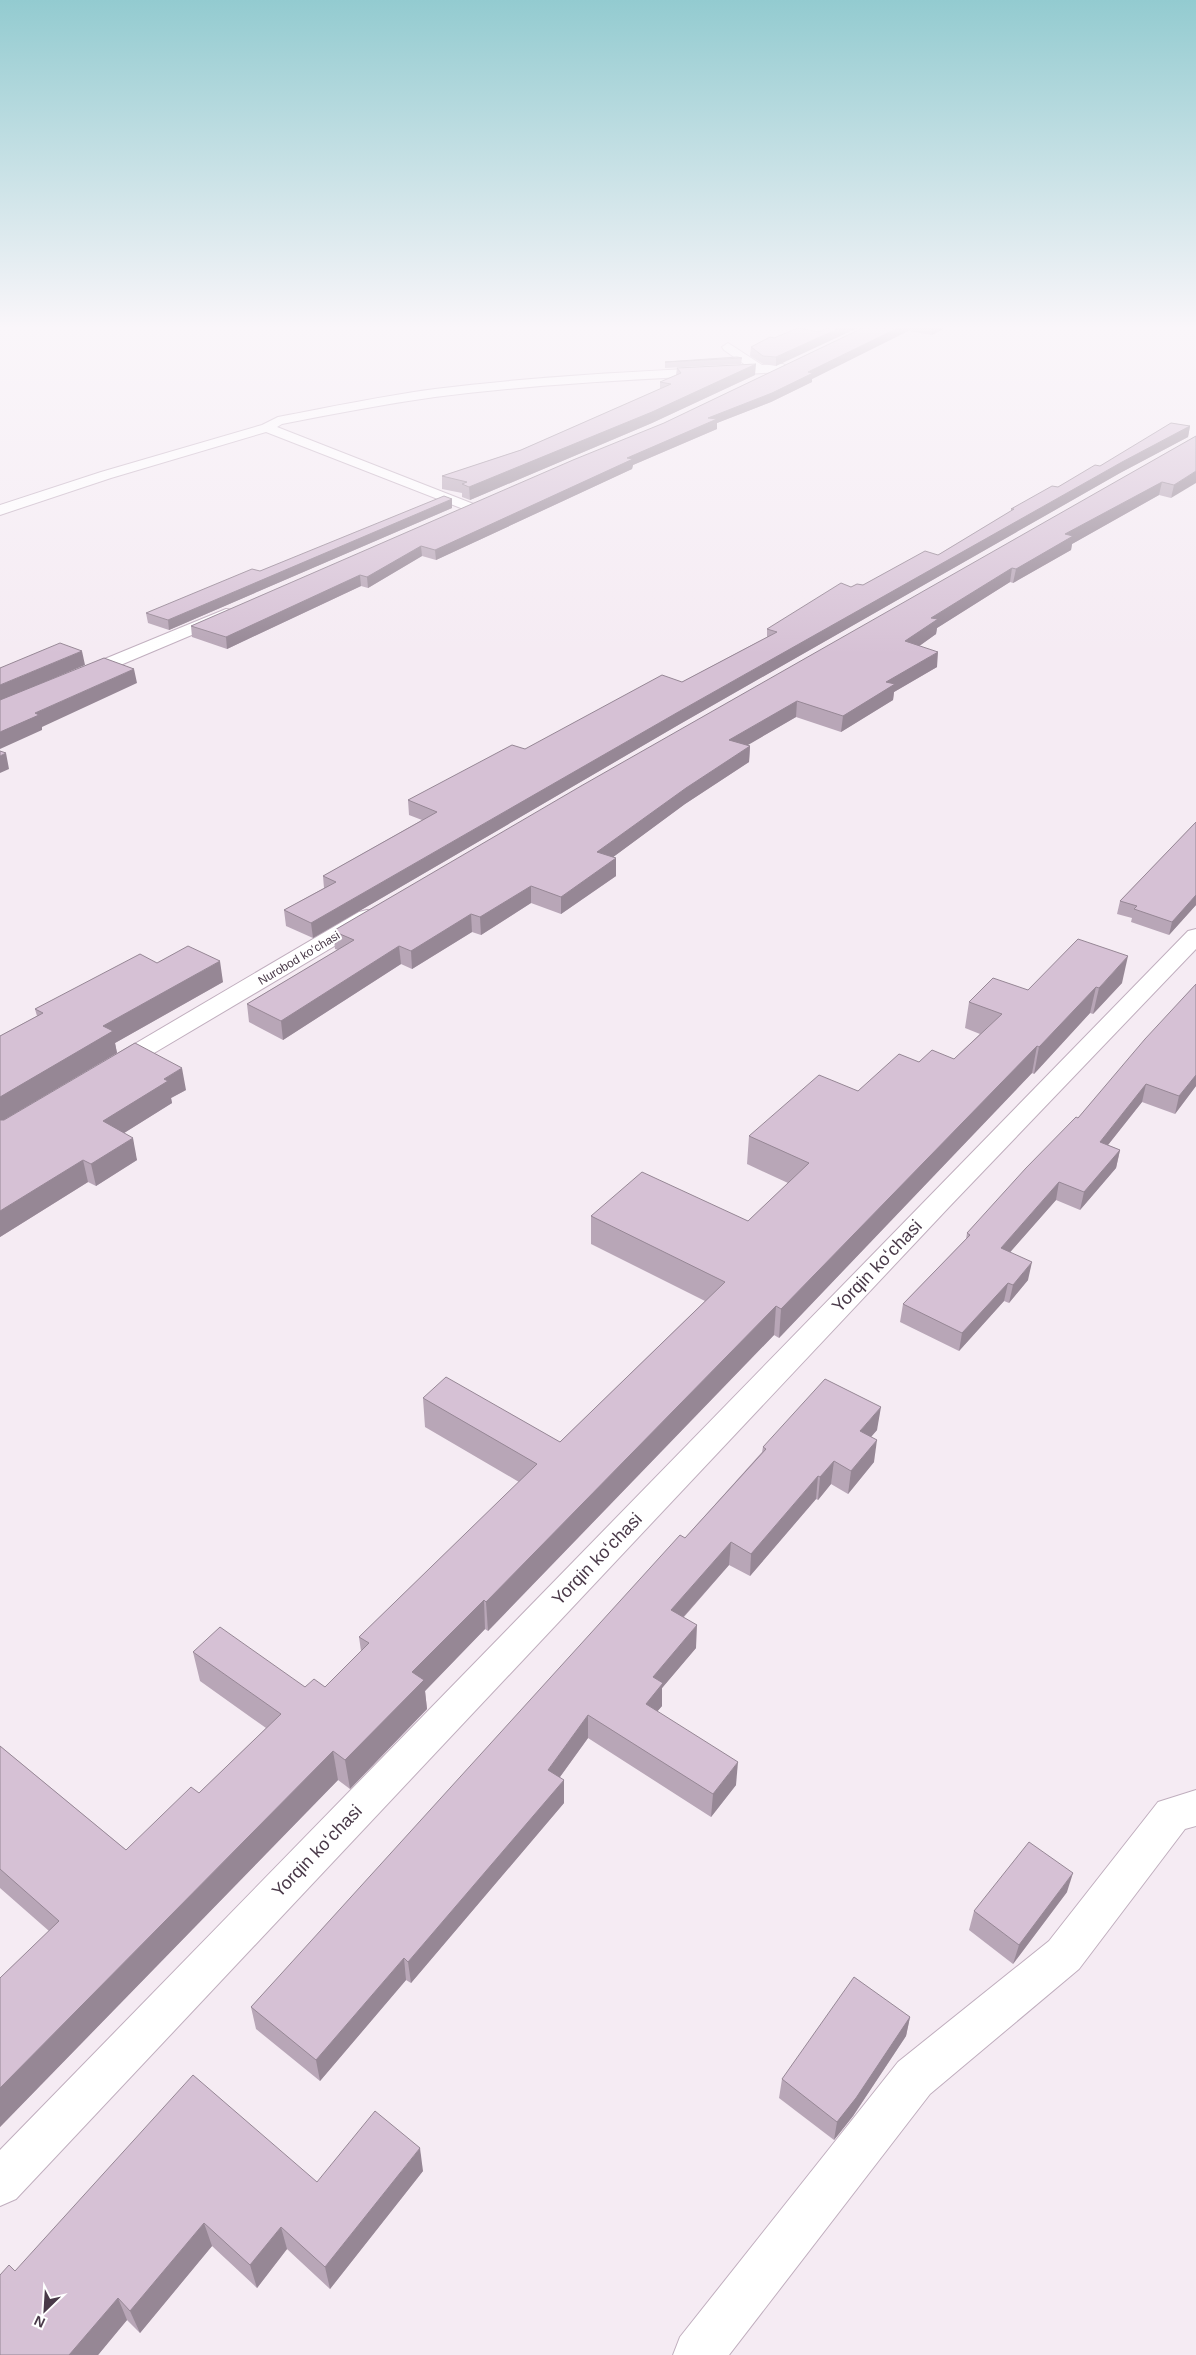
<svg xmlns="http://www.w3.org/2000/svg" width="1196" height="2355" font-family="Arial,sans-serif">
	<style>
		.lines { fill: none; stroke-linecap: round; stroke-linejoin: round }
		.minor-casing { stroke: #c0aebe; stroke-width: 2 }
		.minor { fill: #fff; fill-rule: evenodd }
		.wall { fill: #b8a6b7 }
		.shaded-wall { fill: #968795 }
		.building { fill: #d6c1d5; stroke: #968795 }
		.labels { text-anchor: middle; dominant-baseline: central; stroke-width: 4; stroke-linejoin: round; paint-order: stroke }
		.far-street-label { font-size: 12px; fill: #493948; stroke: #fff }
		.near-street-label { font-size: 18px; fill: #493948; stroke: #fff }
	</style>
	<rect width="100%" height="100%" fill="#f5ebf3"/>
	<g class="lines">
		<g class="minor-casing">
			<g id="minor">
				<path d="M728,343L762,365L783,364L789,368L783,372C667,378 551,382 435,397C384,404 333,414 282,424L277,427L476,505L478,508L471,512L266,432L111,478L0,515V505L101,472L262,425L278,417C330,407 383,396 435,389C539,376 643,371 747,366L724,350L722,347Z"/>
				<path d="M226,609L232,610L234,614L232,618L85,680H73L70,676L73,672Z"/>
				<path d="M367,910L375,912L378,917L375,922L122,1072L113,1075L104,1072L100,1067L104,1062L359,912Z"/>
				<path d="M1196,929V949L950,1206L16,2199L0,2206V2150L1188,931Z"/>
				<path d="M1196,1790V1826L1185,1829L1079,1969L930,2094L729,2355H673L680,2337L898,2062L1049,1941L1158,1802Z"/>
			</g>
		</g>
		<use href="#minor" class="minor"/>
	</g>
	<g class="wall">
		<path d="M869,325H950L932,335L908,331L812,379V382L771,402L717,423V429L633,465L632,469L436,560L422,556L368,588L361,586L227,649L192,637L191,626L664,423Z"/>
		<path d="M819,332L776,366L763,364L750,356L751,347L774,338Z"/>
		<path d="M742,358L741,364L665,368V362Z"/>
		<path d="M677,368L755,375L652,423L470,500L462,497V493L442,489V476L521,450L660,389V382L676,375Z"/>
		<path d="M1190,426L1188,437L1120,473L680,724L313,938L286,926L284,910L324,888L323,876L422,820L409,815L408,800L682,682L767,637V629L851,587L863,585L938,555L1011,511V509L1058,487L1100,466Z"/>
		<path d="M1196,436L1171,498L1159,495L1072,544L1071,550L1013,583L1010,582L937,628L936,634L919,646L937,667L894,692L893,700L841,732L796,717L747,745L750,746L749,762L685,804L613,857L616,876L561,914L531,903L481,935L472,932L412,969L401,964L283,1040L249,1022L247,1004L338,950L335,949L333,931Z"/>
		<path d="M452,499V508L169,630L148,623L146,613L260,571Z"/>
		<path d="M1196,822V905L1169,935L1131,922L1132,918L1117,914L1120,901Z"/>
		<path d="M157,963L223,982L115,1043L117,1053L4,1120L186,1090L171,1098L172,1103L124,1133L137,1160L96,1186L88,1182L0,1237V1036L37,1016L35,1009Z"/>
		<path d="M1122,983L1093,1014L1090,1013L1034,1074L1032,1073L779,1338L774,1335L488,1631L485,1629L425,1691L427,1709L350,1789L338,1780L0,2127V1978L49,1931L0,1888V1746L126,1850L199,1793L266,1728L200,1681L193,1652L305,1687H325L361,1651L359,1637L519,1482L425,1427L423,1398L560,1442L705,1301L591,1244V1216L748,1221L788,1183L747,1164L749,1136L858,1091L919,1062L954,1059L980,1034L965,1028L969,1002L1028,990Z"/>
		<path d="M1196,984V1086L1175,1114L1142,1102L1108,1145L1120,1150L1116,1168L1080,1210L1056,1200L1010,1252L1028,1280L1009,1303L1004,1301L959,1351L900,1322L903,1304L966,1239L967,1233L1078,1118Z"/>
		<path d="M877,1430L871,1437L874,1462L848,1494L831,1484L818,1500L816,1499L750,1576L729,1565L684,1617L696,1648L662,1688V1706L657,1711L736,1785L711,1817L588,1738L560,1777L564,1803L411,1983L406,1980L320,2081L256,2029L251,2007L685,1538L762,1452L763,1447Z"/>
		<path d="M1067,1892L1013,1964L969,1930L974,1911Z"/>
		<path d="M910,2017L906,2036L853,2116L834,2140L779,2098L782,2079Z"/>
		<path d="M423,2171L330,2289L287,2249L257,2288L212,2246L140,2333L127,2320L98,2355H0L15,2271L317,2182Z"/>
	</g>
	<g class="shaded-wall">
		<path d="M846,325H864L776,366V357Z"/>
		<path d="M904,325H909L908,331L812,379V382L771,402L717,423V429L633,465L632,469L436,560L435,550L627,458L708,418L808,372Z"/>
		<path d="M936,325H950L932,335V327Z"/>
		<path d="M756,364L755,375L652,423L470,500L469,487Z"/>
		<path d="M1190,426L1188,437L1120,473L680,724L313,938L311,923L680,711L1122,462Z"/>
		<path d="M1196,471V483L1171,498L1174,485Z"/>
		<path d="M1162,482L1159,495L1072,544L1071,550L1013,583L1016,569L1065,534Z"/>
		<path d="M452,499V508L169,630L168,620Z"/>
		<path d="M421,546L422,556L368,588L367,577Z"/>
		<path d="M1012,568L1010,582L937,628L936,634L904,657L905,641L931,618Z"/>
		<path d="M360,575L361,586L227,649L226,637Z"/>
		<path d="M82,651L85,665L0,701V685Z"/>
		<path d="M938,652L937,667L894,692L893,700L841,732L843,716L886,682Z"/>
		<path d="M134,669L137,683L42,727V730L0,749V732L35,713Z"/>
		<path d="M797,701L796,717L729,756V740Z"/>
		<path d="M750,746L749,762L685,804L597,869V852L686,788Z"/>
		<path d="M6,753L9,769L0,773V756Z"/>
		<path d="M616,858V876L561,914V897Z"/>
		<path d="M531,886V903L481,935L480,917Z"/>
		<path d="M1196,895V905L1169,935L1172,922Z"/>
		<path d="M471,914L472,932L412,969L411,951Z"/>
		<path d="M399,946L401,964L283,1040L281,1021Z"/>
		<path d="M1128,956L1122,983L1093,1014L1099,988Z"/>
		<path d="M220,961L223,982L115,1043L117,1053L0,1122V1097L103,1026Z"/>
		<path d="M1096,987L1090,1013L1034,1074L1039,1047Z"/>
		<path d="M1037,1046L1032,1073L779,1338L781,1309Z"/>
		<path d="M182,1068L186,1090L171,1098L172,1103L108,1143L103,1121L164,1079Z"/>
		<path d="M1196,1075V1086L1175,1114L1179,1096Z"/>
		<path d="M1146,1084L1142,1102L1096,1160L1100,1142Z"/>
		<path d="M133,1138L137,1160L96,1186L91,1164Z"/>
		<path d="M1120,1150L1116,1168L1080,1210L1084,1192Z"/>
		<path d="M83,1160L88,1182L0,1237V1211Z"/>
		<path d="M1059,1182L1056,1200L998,1266L1001,1248Z"/>
		<path d="M1032,1262L1028,1280L1009,1303L1013,1285Z"/>
		<path d="M1008,1283L1004,1301L959,1351L962,1333Z"/>
		<path d="M776,1306L774,1335L488,1631L486,1602Z"/>
		<path d="M881,1407L877,1430L857,1453L860,1431Z"/>
		<path d="M877,1440L874,1462L848,1494L851,1471Z"/>
		<path d="M834,1461L831,1484L818,1500L820,1477Z"/>
		<path d="M818,1476L816,1499L750,1576L751,1554Z"/>
		<path d="M731,1542L729,1565L670,1632L671,1610Z"/>
		<path d="M484,1600L485,1629L425,1691L427,1709L350,1789L345,1760L412,1672Z"/>
		<path d="M697,1625L696,1648L662,1688V1706L645,1726L646,1704L653,1677Z"/>
		<path d="M588,1715V1738L549,1792L548,1770Z"/>
		<path d="M333,1751L338,1780L0,2127V2088Z"/>
		<path d="M738,1762L736,1785L711,1817L713,1794Z"/>
		<path d="M564,1780V1803L411,1983L408,1962Z"/>
		<path d="M1073,1873L1067,1892L1013,1964L1019,1945Z"/>
		<path d="M404,1958L406,1980L320,2081L316,2060Z"/>
		<path d="M910,2017L906,2036L853,2116L834,2140L837,2122Z"/>
		<path d="M420,2148L423,2171L330,2289L325,2267Z"/>
		<path d="M204,2223L212,2246L140,2333L130,2311Z"/>
		<path d="M281,2227L287,2249L257,2288L250,2265Z"/>
		<path d="M118,2298L127,2320L98,2355H69Z"/>
	</g>
	<g class="building">
		<path d="M833,325H846L776,357L763,356L751,347L770,337L774,338L798,328L819,332Z"/>
		<path d="M869,325H904L808,372L813,373L772,393L708,418L717,419L627,458L633,459L435,550L421,546L367,577L360,575L226,637L191,626L573,460L664,423Z"/>
		<path d="M921,325H936L932,327Z"/>
		<path d="M737,357L742,358L665,362Z"/>
		<path d="M756,364L652,412L469,487L462,484L467,482L442,476L521,450L671,384L660,382L681,373L677,368Z"/>
		<path d="M1171,423L1190,426L1122,462L680,711L311,923L284,910L336,882L323,876L437,812L408,800L512,745L525,749L662,675L682,682L777,632L767,629L841,583L851,587L857,584L863,585L925,551L938,555L1014,509H1011L1052,486L1058,487L1095,465L1100,466Z"/>
		<path d="M1196,436V471L1174,485L1162,482L1065,534L1073,536L1016,569L1012,568L931,618L938,619L905,641L938,652L886,682L895,684L843,716L797,701L729,740L750,746L686,788L597,852L616,858L561,897L531,886L480,917L471,914L411,951L399,946L281,1021L247,1004L354,940L333,931L581,786Z"/>
		<path d="M444,496L452,499L168,620L146,613L252,569L260,571Z"/>
		<path d="M60,643L82,651L0,685V668Z"/>
		<path d="M104,658L134,669L35,713L39,715L0,732V700Z"/>
		<path d="M0,751L6,753L0,756Z"/>
		<path d="M1196,822V895L1172,922L1134,909L1137,906L1120,901Z"/>
		<path d="M1078,939L1128,956L1099,988L1096,987L1039,1047L1037,1046L781,1309L776,1306L486,1602L484,1600L412,1672L424,1680L345,1760L333,1751L0,2088V1978L59,1921L0,1869V1746L126,1850L191,1787L199,1793L281,1714L193,1652L220,1627L305,1687L314,1679L325,1687L369,1643L359,1637L537,1464L423,1398L446,1377L560,1442L725,1282L591,1216L642,1172L748,1221L809,1163L749,1136L819,1075L858,1091L899,1054L919,1062L932,1050L954,1059L1002,1014L969,1002L993,978L1028,990Z"/>
		<path d="M188,946L220,961L103,1026L113,1031L0,1097V1036L43,1013L35,1009L140,954L157,963Z"/>
		<path d="M1196,984V1075L1179,1096L1146,1084L1100,1142L1120,1150L1084,1192L1059,1182L1001,1248L1032,1262L1013,1285L1008,1283L962,1333L903,1304L970,1235L967,1233L1026,1168L1076,1117L1078,1118L1145,1039Z"/>
		<path d="M135,1043L182,1068L164,1079L168,1081L103,1121L133,1138L91,1164L83,1160L0,1211V1120H4Z"/>
		<path d="M825,1379L881,1407L860,1431L877,1440L851,1471L834,1461L820,1477L818,1476L751,1554L731,1542L671,1610L697,1625L653,1677L663,1683L646,1704L738,1762L713,1794L588,1715L548,1770L564,1780L408,1962L404,1958L316,2060L251,2007L680,1535L685,1538L766,1449L763,1447Z"/>
		<path d="M1029,1842L1073,1873L1019,1945L974,1911Z"/>
		<path d="M854,1977L910,2017L856,2098L837,2122L782,2079Z"/>
		<path d="M193,2075L317,2182L375,2111L420,2148L325,2267L281,2227L250,2265L204,2223L130,2311L118,2298L69,2355H0V2275L9,2265L15,2271Z"/>
	</g>
	<linearGradient id="sky" x2="0" y2="1"><stop stop-color="#93cbd0"/><stop offset="0.5" stop-color="#faf6fa"/><stop offset="1" stop-color="#faf6fa" stop-opacity="0"/></linearGradient>
	<rect width="1196" height="655" fill="url(#sky)"/>
	<g class="labels">
		<g class="far-street-label">
			<text transform="translate(299 958) rotate(-31)">Nurobod koʻchasi</text>
		</g>
		<g class="near-street-label">
			<text transform="translate(877 1266) rotate(-46)">Yorqin koʻchasi</text>
			<text transform="translate(597 1559) rotate(-46)">Yorqin koʻchasi</text>
			<text transform="translate(317 1851) rotate(-46)">Yorqin koʻchasi</text>
		</g>
	</g>
	<g transform="translate(45 2310) rotate(205)" stroke="#ffffff" stroke-width="4" paint-order="stroke">
	<path d="M0-4L9 19L0 12L-9 19Z" fill="#493948"/>
	<text y="-8" font-size="14" font-weight="bold" text-anchor="middle" fill="#493948">N</text>
	</g>
</svg>
